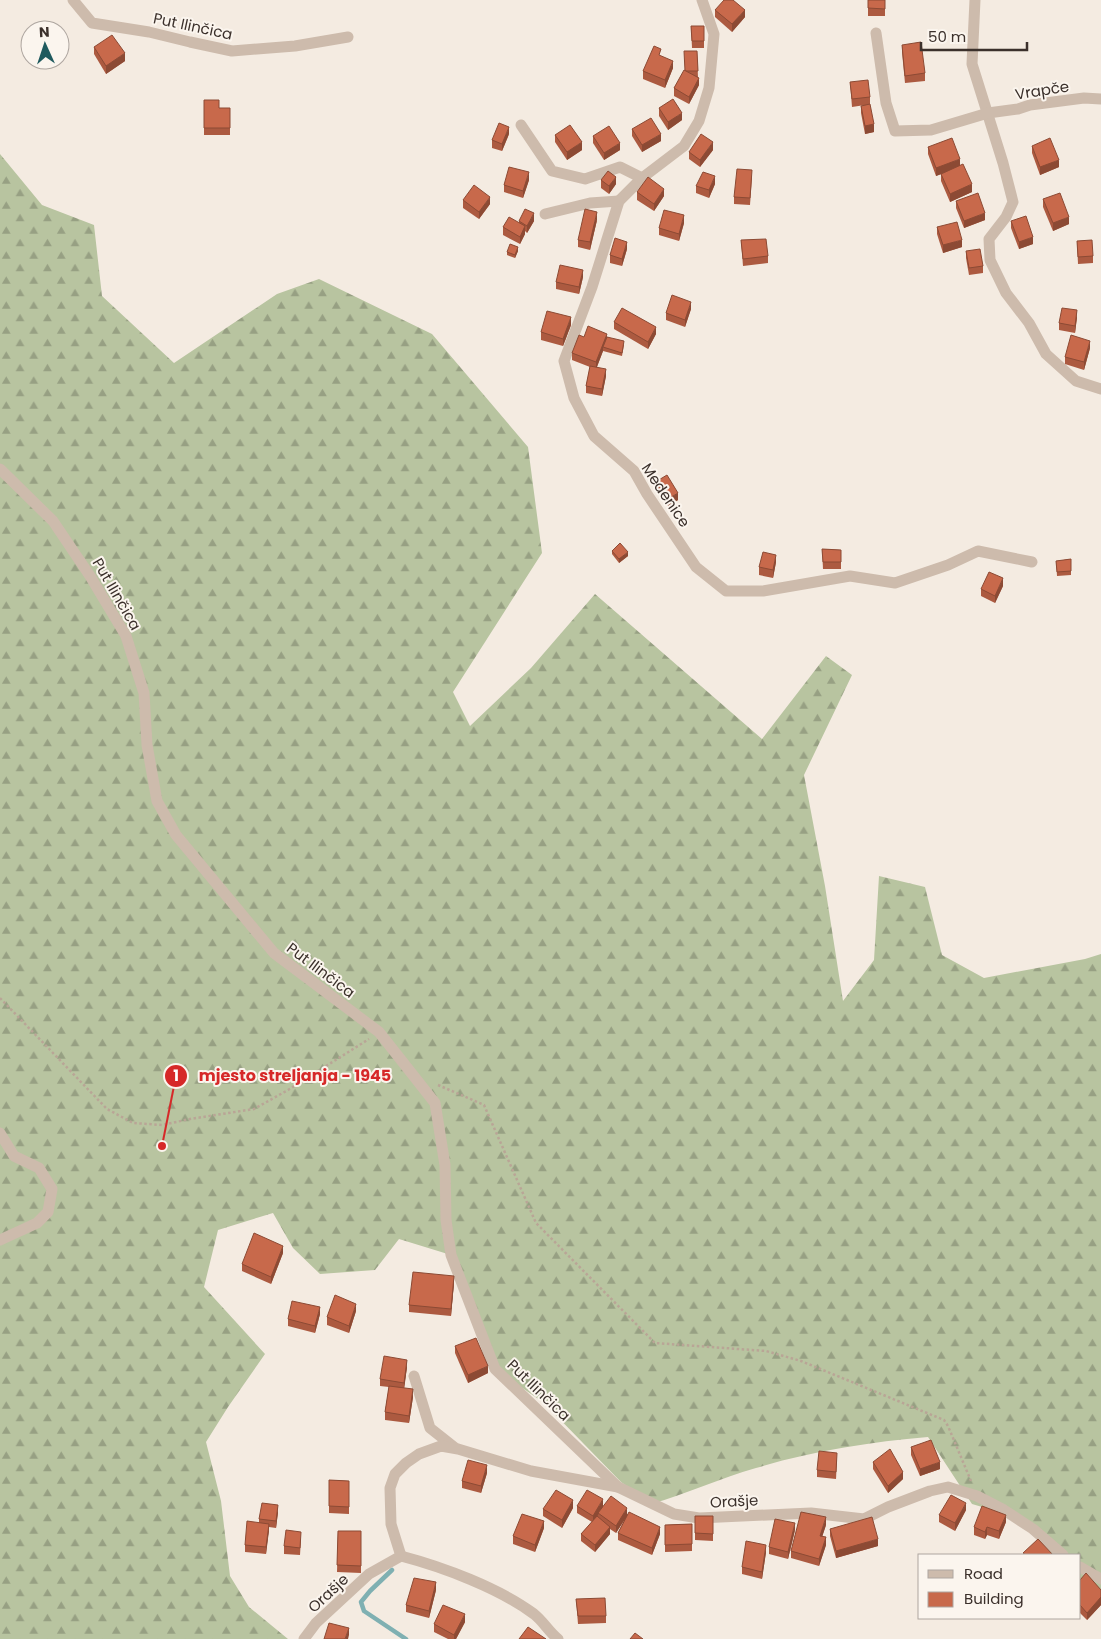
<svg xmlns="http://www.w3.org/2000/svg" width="1101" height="1639" font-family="Poppins,sans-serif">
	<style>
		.forest { fill: url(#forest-firs) }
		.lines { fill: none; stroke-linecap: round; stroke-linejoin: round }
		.stream { stroke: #7fb0b2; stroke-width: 4.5 }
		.path { stroke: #b9a596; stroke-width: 2.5; stroke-dasharray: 2.5 2.5; stroke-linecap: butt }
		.street { stroke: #cdbbac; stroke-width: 11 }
		.wall { fill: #ac5a40 }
		.shaded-wall { fill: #8c4a34 }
		.building { fill: #c8694b; stroke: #8c4a34 }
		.labels { text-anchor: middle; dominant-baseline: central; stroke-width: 4; stroke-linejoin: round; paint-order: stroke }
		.street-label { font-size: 15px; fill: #3b302b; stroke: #fbf5ee }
		.leader { fill: none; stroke: #d62828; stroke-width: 2 }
		.callout-dot { fill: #d62828; stroke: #fbf5ee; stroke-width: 2 }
		.mark-label { font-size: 15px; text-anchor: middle; font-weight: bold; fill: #fff }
		.callout-label { font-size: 16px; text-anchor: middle; font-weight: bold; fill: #d62828; stroke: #fbf5ee; stroke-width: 4; stroke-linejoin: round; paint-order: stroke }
	</style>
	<defs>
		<pattern id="forest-firs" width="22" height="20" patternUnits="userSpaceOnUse" patternTransform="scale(1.25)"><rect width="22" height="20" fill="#b8c4a0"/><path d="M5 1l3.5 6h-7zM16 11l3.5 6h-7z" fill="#97a083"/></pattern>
	</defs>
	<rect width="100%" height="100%" fill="#f4ebe1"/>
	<path class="forest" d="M0,154L42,205L94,225L102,296L174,363L277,294L319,279L432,334L528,447L542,553L453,692L470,726L531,668L595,594L762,739L826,656L852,675L804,775L825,886L843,1001L874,960L879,876L925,887L942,955L984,978L1085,959L1101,954V1598L1080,1586V1555H1054L1026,1529L1006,1514L972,1504L928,1437C870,1442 812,1451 756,1468C720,1478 687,1494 651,1504L621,1482L544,1403L495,1369L451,1255L399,1239L375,1270L320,1274L293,1248L273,1213L218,1230L204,1287L265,1354L228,1407L206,1442L221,1501L230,1576L249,1607L288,1639H0Z"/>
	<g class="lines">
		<path class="stream" d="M392,1570L370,1591L361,1602L364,1611L406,1639"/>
		<g class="path">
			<path d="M0,998L107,1109L133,1123L162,1125L190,1119L254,1109L288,1090L369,1039"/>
			<path d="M438,1085L484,1105L536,1223L655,1343L766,1351L801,1361L927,1413L944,1420L948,1426L971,1481"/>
		</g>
		<g class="street">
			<path d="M73,0L92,23L149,32L190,42L232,51L295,46L348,37"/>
			<path d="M702,0L714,34L709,88L699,121L684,146L642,178L619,201L592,287L564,361L574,398L594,436L634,471L647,494L696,567L726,591H763L850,576L895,583L948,565L978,551L1032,562"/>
			<path d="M975,0L972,64L1003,163L1013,202L1006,217L989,239L990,260L1006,293L1029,323L1046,354L1076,381L1101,389"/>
			<path d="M876,33L886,103L895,131L931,130L988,113L1018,109L1030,105L1084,98L1101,99"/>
			<path d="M521,125L552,171L585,179L620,167L642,178"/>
			<path d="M545,214L590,203L619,201"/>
			<path d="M0,469L53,521L90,576L126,636L144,693L147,745L157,801L176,835L274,953L379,1032L435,1103L445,1165L446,1220L451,1255L495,1369L618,1487"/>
			<path d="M0,1133L14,1156L39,1168L52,1189L48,1212L37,1223L0,1240"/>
			<path d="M414,1376L430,1428L454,1447"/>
			<path d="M401,1556C443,1567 499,1588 534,1614C543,1621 549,1632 558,1639"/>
			<path d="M1080,1567L1101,1579"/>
			<path d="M304,1639L316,1623L369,1574L401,1556L391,1524L390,1488L395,1474L406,1463L419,1454L441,1446L458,1449L531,1471L618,1487L674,1514L699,1518L811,1513L864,1519L888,1507L930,1491L948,1487L977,1496L1004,1510L1033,1529L1063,1555"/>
		</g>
	</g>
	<g class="wall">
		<rect x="868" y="0" width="17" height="16"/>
		<path d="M715,10L745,17L732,32L715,17Z"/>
		<path d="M691,26H704V48H692Z"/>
		<path d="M902,45L925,73V81L905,83L902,52Z"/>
		<path d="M94,47L125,61L106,74L94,54Z"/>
		<path d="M697,51L698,78L699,85L689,104L674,96V88Z"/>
		<path d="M661,56L673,68L665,88L643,79V71Z"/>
		<path d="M850,82L870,97V105L874,132L865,134L861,113V106L865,105L852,107Z"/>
		<path d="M204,100L219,108H230V135H204Z"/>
		<path d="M659,108L682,120L668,130L659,116Z"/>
		<path d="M632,129L661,141L642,152L632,136Z"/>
		<path d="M509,134L502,151L492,148V140Z"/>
		<path d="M555,135L582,150L567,160L555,142Z"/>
		<path d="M593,136L620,150L604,160L593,143Z"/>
		<path d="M1032,146L1059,167L1040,175L1032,153Z"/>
		<path d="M928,147L960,165L972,192L950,202L941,181V174L936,176L928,154Z"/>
		<path d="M713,150L700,167L689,159V152Z"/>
		<path d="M752,177L750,205L734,204V197Z"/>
		<path d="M529,180L523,198L504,192V185Z"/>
		<path d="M601,180L616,184L609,194L601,188Z"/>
		<path d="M715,184L709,198L696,193V186Z"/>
		<path d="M637,192L664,196L654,211L637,200Z"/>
		<path d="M1043,199L1069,224L1053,231L1043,207Z"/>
		<path d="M463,200L490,204L479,219L463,208Z"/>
		<path d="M956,201L985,220L964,228L956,208Z"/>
		<path d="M597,220L590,250L578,247V240Z"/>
		<path d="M519,221H534L527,233L525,231V234L520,244L503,235V227L519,223Z"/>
		<path d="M1011,221L1033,244L1019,249L1011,228Z"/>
		<path d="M684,223L679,241L659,235V228Z"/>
		<path d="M937,227L962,247L943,253L937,234Z"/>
		<path d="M741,240L768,256V263L743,266Z"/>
		<path d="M1077,241L1093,256V263L1078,264Z"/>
		<path d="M627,249L622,266L610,263V255Z"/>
		<path d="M518,251L515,258L507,255V252Z"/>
		<path d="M966,251L983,266V273L969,275L966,258Z"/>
		<path d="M583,277L579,294L556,289V282Z"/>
		<path d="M691,309L685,327L666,320V313Z"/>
		<path d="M1077,317L1075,333L1059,330V323Z"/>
		<path d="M614,322L656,334L648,349L614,329Z"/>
		<path d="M571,325L563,346L541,340V332Z"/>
		<path d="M584,337H607L624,345L622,356L603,351L597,367L606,376L602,396L586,393V386L590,367L572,360V353Z"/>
		<path d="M1090,348L1084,370L1065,364V357Z"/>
		<path d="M657,481L678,500L668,506L657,488Z"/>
		<path d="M822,549L841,550V569H823Z"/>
		<path d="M612,551L628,556L619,563L612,554Z"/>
		<path d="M1071,559V575L1057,576L1056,561Z"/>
		<path d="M776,562L773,578L759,575V567Z"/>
		<path d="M1003,586L995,603L981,596V589Z"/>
		<path d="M283,1253L271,1284L242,1271V1264Z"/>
		<path d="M454,1283L451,1316L409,1312V1305Z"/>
		<path d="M356,1311L349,1333L327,1325V1317Z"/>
		<path d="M320,1314L315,1333L288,1326V1319Z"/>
		<path d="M455,1346L488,1373L468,1383L455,1353Z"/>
		<path d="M407,1367L404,1388L413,1397L409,1423L385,1420V1412L389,1387L380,1386V1379Z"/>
		<path d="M911,1447L940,1469L920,1476L911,1455Z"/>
		<path d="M837,1460L836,1479L817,1477V1470Z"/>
		<path d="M873,1462L903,1479L888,1493L873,1469Z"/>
		<path d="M487,1473L481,1493L462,1488V1481Z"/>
		<path d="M329,1480L349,1481V1514L329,1513Z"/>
		<path d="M577,1506L603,1507L601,1510L627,1514L660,1534L652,1555L618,1540V1533L625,1519L616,1533L610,1529V1534L595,1552L581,1541V1534L592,1522L577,1513Z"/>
		<path d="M573,1508L562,1528L543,1516V1509Z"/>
		<path d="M966,1510L955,1531L939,1522V1515Z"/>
		<path d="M278,1512L276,1528L269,1527L266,1554L245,1552V1545L259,1523V1519Z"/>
		<path d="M695,1516H713V1541L695,1540Z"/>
		<path d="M1006,1522L999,1539L987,1535L985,1539L974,1535V1527Z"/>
		<path d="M692,1524V1551L665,1552V1525Z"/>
		<path d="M826,1525L822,1537L826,1545L819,1566L791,1558V1551Z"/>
		<path d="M544,1528L535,1552L513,1544V1536Z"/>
		<path d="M830,1529L878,1546L836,1558L830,1536Z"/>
		<path d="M795,1530L788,1559L769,1554V1547Z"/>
		<path d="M338,1531H361V1573L337,1572Z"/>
		<path d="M301,1539L300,1555L284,1554V1546Z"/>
		<path d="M766,1552L762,1579L742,1574V1567Z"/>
		<path d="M1080,1580L1101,1590V1605L1087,1620L1080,1613Z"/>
		<path d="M436,1590L429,1618L406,1612V1605Z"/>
		<path d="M576,1599L606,1616V1623L578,1624Z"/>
		<path d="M465,1622L456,1639H448L434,1632V1624Z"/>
	</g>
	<g class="shaded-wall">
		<path d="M745,10V17L732,32V24Z"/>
		<path d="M125,53V61L106,74V66Z"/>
		<path d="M673,61V68L665,88V80Z"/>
		<path d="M699,78V85L689,104V97Z"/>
		<path d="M682,113V120L668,130V122Z"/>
		<path d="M874,124V132L865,134V126Z"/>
		<path d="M509,127V134L502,151V144Z"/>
		<path d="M661,134V141L642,152V145Z"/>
		<path d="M582,142V150L567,160V152Z"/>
		<path d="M713,142V150L700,167V160Z"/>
		<path d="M620,143V150L604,160V153Z"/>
		<path d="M960,159V167L936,176V168Z"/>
		<path d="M1059,160V167L1040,175V167Z"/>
		<path d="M529,172V180L523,198V191Z"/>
		<path d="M715,176V184L709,198V190Z"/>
		<path d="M616,177V184L609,194V186Z"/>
		<path d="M972,184V192L950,202V194Z"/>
		<path d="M664,189V196L654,211V204Z"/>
		<path d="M490,197V204L479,219V212Z"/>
		<path d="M597,212V220L590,250V242Z"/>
		<path d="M534,213V221L527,233V226Z"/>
		<path d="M985,213V220L964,228V221Z"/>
		<path d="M684,215V223L679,241V234Z"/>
		<path d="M1069,217V224L1053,231V223Z"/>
		<path d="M525,226V234L520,244V237Z"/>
		<path d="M1033,237V244L1019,249V242Z"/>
		<path d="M962,240V247L943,253V245Z"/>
		<path d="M627,242V249L622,266V259Z"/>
		<path d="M518,247V251L515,258V255Z"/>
		<path d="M583,270V277L579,294V287Z"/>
		<path d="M691,302V309L685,327V320Z"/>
		<path d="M1077,310V317L1075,333V326Z"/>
		<path d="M571,317V325L563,346V339Z"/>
		<path d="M656,327V334L648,349V342Z"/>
		<path d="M607,334V341L603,347V351L596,369V362Z"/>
		<path d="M1090,341V348L1084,370V362Z"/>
		<path d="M606,369V376L602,396V389Z"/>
		<path d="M678,493V500L668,506V499Z"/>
		<path d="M628,552V556L619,563V559Z"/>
		<path d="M776,555V562L773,578V570Z"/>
		<path d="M1003,578V586L995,603V596Z"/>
		<path d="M283,1246V1253L271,1284V1277Z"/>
		<path d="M454,1276V1283L451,1316V1309Z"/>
		<path d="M356,1304V1311L349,1333V1326Z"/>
		<path d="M320,1307V1314L315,1333V1326Z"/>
		<path d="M407,1360V1367L404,1390V1383Z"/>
		<path d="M488,1366V1373L468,1383V1375Z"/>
		<path d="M413,1389V1397L409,1423V1416Z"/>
		<path d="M940,1462V1469L920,1476V1469Z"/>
		<path d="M487,1465V1473L481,1493V1486Z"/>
		<path d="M903,1472V1479L888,1493V1486Z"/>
		<path d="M603,1499V1507L593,1523V1516Z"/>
		<path d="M573,1500V1508L562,1528V1520Z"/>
		<path d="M966,1503V1510L955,1531V1523Z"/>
		<path d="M278,1505V1512L276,1528V1521Z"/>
		<path d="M627,1508V1516L616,1533V1526Z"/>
		<path d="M1006,1515V1522L999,1539V1531Z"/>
		<path d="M826,1517V1525L820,1543V1536Z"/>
		<path d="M544,1521V1528L535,1552V1545Z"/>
		<path d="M795,1523V1530L788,1559V1552Z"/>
		<path d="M269,1524V1531L266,1554V1547Z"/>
		<path d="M610,1527V1534L595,1552V1545Z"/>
		<path d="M660,1527V1534L652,1555V1548Z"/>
		<path d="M987,1527V1535L985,1539V1532Z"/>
		<path d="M826,1537V1545L819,1566V1559Z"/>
		<path d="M878,1539V1546L836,1558V1551Z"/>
		<path d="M766,1545V1552L762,1579V1572Z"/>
		<path d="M436,1582V1590L429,1618V1611Z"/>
		<path d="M1101,1597V1605L1087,1620V1613Z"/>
		<path d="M465,1614V1622L456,1639H454V1635Z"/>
		<path d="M349,1628V1635L348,1639H345Z"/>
	</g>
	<g class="building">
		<path d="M724,0H733L745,10L732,24L715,10Z"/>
		<path d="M868,0H885V9L868,8Z"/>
		<path d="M691,26H704V41H692Z"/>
		<path d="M112,35L125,53L106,66L94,47Z"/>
		<path d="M921,42L925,73L905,76L902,45Z"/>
		<path d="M654,46L661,49L659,55L673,61L665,80L643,71Z"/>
		<path d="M684,51H697L698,71H685Z"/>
		<path d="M684,70L699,78L689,97L674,88Z"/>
		<path d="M868,80L870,97L852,99L850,82Z"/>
		<path d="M673,99L682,113L668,122L659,108Z"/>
		<path d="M204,100H219V108H230V128H204Z"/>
		<path d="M870,104L874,124L865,126L861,106Z"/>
		<path d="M651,118L661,134L642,145L632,129Z"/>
		<path d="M499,123L509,127L502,144L492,140Z"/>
		<path d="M570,125L582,142L567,152L555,135Z"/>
		<path d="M609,126L620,143L604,153L593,136Z"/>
		<path d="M701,134L713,142L700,160L689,152Z"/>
		<path d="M952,138L960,159L936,168L928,147Z"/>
		<path d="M1050,138L1059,160L1040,167L1032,146Z"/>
		<path d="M963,164L972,184L950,194L941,174Z"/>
		<path d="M509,167L529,172L523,191L504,185Z"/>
		<path d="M737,169L752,170L750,198L734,197Z"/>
		<path d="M608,171L616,177L609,186L601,180Z"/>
		<path d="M703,172L715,176L709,190L696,186Z"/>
		<path d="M648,177L664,189L654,204L637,192Z"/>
		<path d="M474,185L490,197L479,212L463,200Z"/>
		<path d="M978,193L985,213L964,221L956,201Z"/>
		<path d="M1060,193L1069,217L1053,223L1043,199Z"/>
		<path d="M525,209L534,213L527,226L519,221Z"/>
		<path d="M585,209L597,212L590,242L578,240Z"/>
		<path d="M664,210L684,215L679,234L659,228Z"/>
		<path d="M1026,216L1033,237L1019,242L1011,221Z"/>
		<path d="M509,217L525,226L520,237L503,227Z"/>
		<path d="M957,222L962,240L943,245L937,227Z"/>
		<path d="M615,238L627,242L622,259L610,255Z"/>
		<path d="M766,239L768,256L743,259L741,240Z"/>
		<path d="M1092,240L1093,256L1078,257L1077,241Z"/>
		<path d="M510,244L518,247L515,255L507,252Z"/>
		<path d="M980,249L983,266L969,268L966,251Z"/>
		<path d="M560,265L583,270L579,287L556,282Z"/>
		<path d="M672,295L691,302L685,320L666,313Z"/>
		<path d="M622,308L656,327L648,342L614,322Z"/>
		<path d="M1062,308L1077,310L1075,326L1059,323Z"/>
		<path d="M547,311L571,317L563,339L541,332Z"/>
		<path d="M588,326L607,334L596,362L572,353L579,335L584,337Z"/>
		<path d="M1071,335L1090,341L1084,362L1065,357Z"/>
		<path d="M607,337L624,341L622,353L603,347Z"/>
		<path d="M590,366L606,369L602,389L586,386Z"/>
		<path d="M667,475L678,493L668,499L657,481Z"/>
		<path d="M620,543L628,552L619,559L612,551Z"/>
		<path d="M822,549L841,550V562H823Z"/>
		<path d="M763,552L776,555L773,570L759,567Z"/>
		<path d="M1071,559V571L1057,572L1056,561Z"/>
		<path d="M989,572L1003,578L995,596L981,589Z"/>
		<path d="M254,1233L283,1246L271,1277L242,1264Z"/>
		<path d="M413,1272L454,1276L451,1309L409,1305Z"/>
		<path d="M335,1295L356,1304L349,1326L327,1317Z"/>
		<path d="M292,1301L320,1307L315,1326L288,1319Z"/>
		<path d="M476,1338L488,1366L468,1375L455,1346Z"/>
		<path d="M384,1356L407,1360L404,1383L380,1379Z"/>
		<path d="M389,1386L413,1389L409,1416L385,1412Z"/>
		<path d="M931,1440L940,1462L920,1469L911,1447Z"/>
		<path d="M890,1449L903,1472L888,1486L873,1462Z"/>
		<path d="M819,1451L837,1453L836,1472L817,1470Z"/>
		<path d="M468,1460L487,1465L481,1486L462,1481Z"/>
		<path d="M329,1480L349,1481V1507L329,1506Z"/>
		<path d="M556,1490L573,1500L562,1520L543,1509Z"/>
		<path d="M587,1490L603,1499L593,1516L577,1506Z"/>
		<path d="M951,1495L966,1503L955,1523L939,1515Z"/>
		<path d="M611,1496L627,1508L616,1526L598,1513Z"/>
		<path d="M262,1503L278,1505L276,1521L259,1519Z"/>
		<path d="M982,1506L1006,1515L999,1531L987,1527L985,1532L974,1527Z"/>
		<path d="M629,1512L660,1527L652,1548L618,1533Z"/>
		<path d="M801,1512L826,1517L820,1536L826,1537L819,1559L791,1551Z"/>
		<path d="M522,1514L544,1521L535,1545L513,1536Z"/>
		<path d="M597,1516L610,1527L595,1545L581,1534Z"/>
		<path d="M695,1516H713V1534L695,1533Z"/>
		<path d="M872,1517L878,1539L836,1551L830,1529Z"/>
		<path d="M775,1519L795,1523L788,1552L769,1547Z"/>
		<path d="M247,1521L269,1524L266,1547L245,1545Z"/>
		<path d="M692,1524V1544L665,1545V1525Z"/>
		<path d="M286,1530L301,1532L300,1548L284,1546Z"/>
		<path d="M338,1531H361V1566L337,1565Z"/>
		<path d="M1038,1539L1053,1555H1026L1023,1553Z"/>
		<path d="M746,1541L766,1545L762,1572L742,1567Z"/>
		<path d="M1086,1573L1101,1590V1597L1087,1613L1080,1605V1580Z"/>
		<path d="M414,1578L436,1582L429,1611L406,1605Z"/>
		<path d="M605,1598L606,1616H578L576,1599Z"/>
		<path d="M443,1605L465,1614L454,1635L434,1624Z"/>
		<path d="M329,1623L349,1628L345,1639H324Z"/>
		<path d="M528,1627L546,1639H519Z"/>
		<path d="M635,1633L643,1639H630Z"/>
	</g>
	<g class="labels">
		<g class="street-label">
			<text transform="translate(193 26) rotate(12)">Put Ilinčica</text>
			<text transform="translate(1042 90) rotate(-9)">Vrapče</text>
			<text transform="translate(666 495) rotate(56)">Medenice</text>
			<text transform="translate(117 594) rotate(60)">Put Ilinčica</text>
			<text transform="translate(321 970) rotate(37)">Put Ilinčica</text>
			<text transform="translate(539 1390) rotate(44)">Put Ilinčica</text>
			<text transform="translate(734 1501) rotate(-3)">Orašje</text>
			<text transform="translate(328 1593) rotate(-43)">Orašje</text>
		</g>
	</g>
	<path class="leader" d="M162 1146L176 1076"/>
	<g class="callout-dot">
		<circle cx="162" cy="1146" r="5"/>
		<circle cx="176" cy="1076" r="12"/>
	</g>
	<g class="mark-label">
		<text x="176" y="1081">1</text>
	</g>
	<g class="callout-label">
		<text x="295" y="1081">mjesto streljanja - 1945</text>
	</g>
	<rect x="918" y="1554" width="162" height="65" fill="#fbf5ee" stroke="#aea6a0"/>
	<rect x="928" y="1570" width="25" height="8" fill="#cdbbac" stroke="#aea6a0"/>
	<text x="964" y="1579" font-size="15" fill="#3b302b">Road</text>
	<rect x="928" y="1592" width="25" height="15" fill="#c8694b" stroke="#aea6a0"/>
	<text x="964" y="1604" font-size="15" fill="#3b302b">Building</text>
	<g transform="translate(45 45) rotate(357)"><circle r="24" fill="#fbf5ee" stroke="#aea6a0"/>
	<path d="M0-4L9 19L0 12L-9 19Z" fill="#1f5a5e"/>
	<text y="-8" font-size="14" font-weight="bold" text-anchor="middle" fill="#3b302b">N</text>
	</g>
	<path d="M921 42v8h106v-8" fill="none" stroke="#3b302b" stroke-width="2.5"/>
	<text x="928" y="42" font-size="15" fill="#3b302b" stroke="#fbf5ee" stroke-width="4" paint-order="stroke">50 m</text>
</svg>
